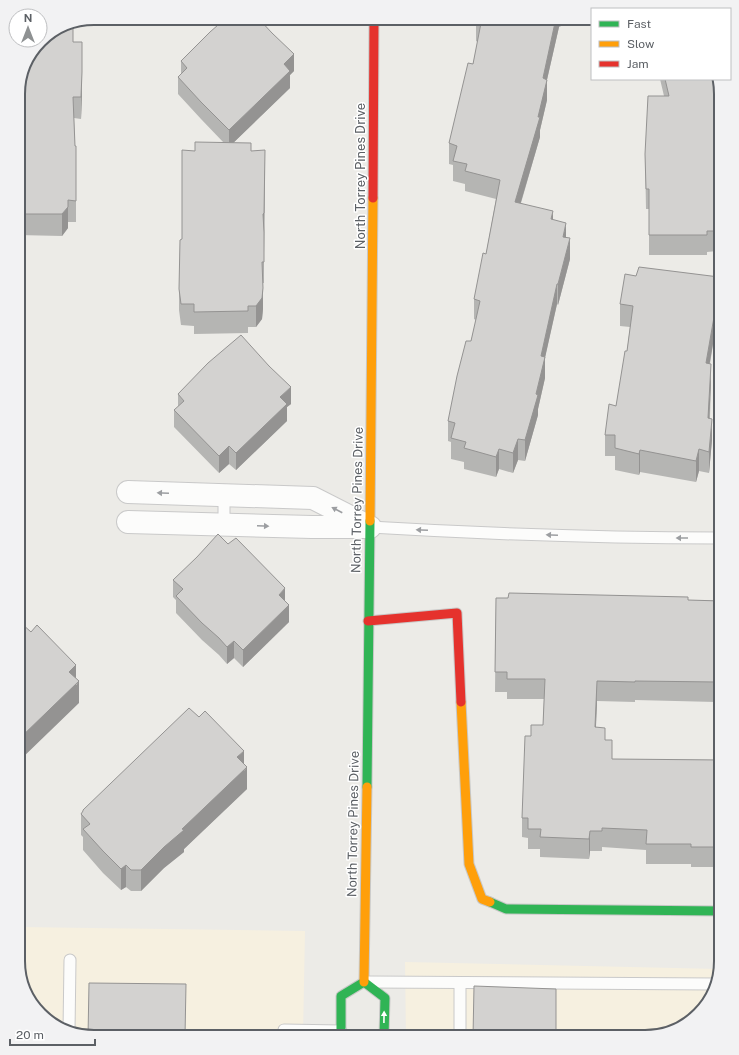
<svg xmlns="http://www.w3.org/2000/svg" width="739" height="1055" font-family="'Public Sans',sans-serif">
	<style>
		.commercial { fill: #f6f0e0 }
		.lines { fill: none; stroke-linecap: round; stroke-linejoin: round }
		.lane-casing { stroke: #c9c9c9; stroke-width: 13 }
		.street-casing { stroke: #c9c9c9; stroke-width: 24 }
		.fast-casing { stroke: #c8c8c7; stroke-width: 11 }
		.slow-casing { stroke: #c8c8c7; stroke-width: 11 }
		.jam-casing { stroke: #c8c8c7; stroke-width: 11 }
		.lane { stroke: #fcfcfb; stroke-width: 11 }
		.street { stroke: #fcfcfb; stroke-width: 22 }
		.fast { stroke: #30b455; stroke-width: 9 }
		.slow { stroke: #ff9f0a; stroke-width: 9 }
		.jam { stroke: #e5322d; stroke-width: 9 }
		.wall { fill: #b5b5b3 }
		.shaded-wall { fill: #949392 }
		.building { fill: #d3d2d0; stroke: #949392 }
		.oneway { fill: #9c9ea1 }
		.oneway2 { fill: #fff }
		.labels { text-anchor: middle; dominant-baseline: central; stroke-width: 3; stroke-linejoin: round; paint-order: stroke }
		.street-label { font-size: 13px; fill: #5c6065; stroke: #fff }
		.rim { fill: none; stroke: #5c6065; stroke-width: 2 }
	</style>
	<rect width="100%" height="100%" fill="#ecebe7"/>
	<g class="commercial">
		<path d="M18,927L305,931L303,1037H89L56,1027L28,999L18,961Z"/>
		<path d="M405,962L719,969L711,999L683,1027L645,1037H406Z"/>
	</g>
	<g class="lines">
		<g class="lane-casing">
			<g id="lane">
				<path d="M224,525V495"/>
				<path d="M370,527C487,534 604,538 721,538"/>
				<path d="M368,982L715,984"/>
				<path d="M69,1031L70,960"/>
				<path d="M283,1037L284,1030L341,1031"/>
				<path d="M460,1037V983"/>
			</g>
		</g>
		<g class="street-casing">
			<path id="street" d="M128,522L312,527H370L313,498L128,492"/>
		</g>
		<g class="fast-casing">
			<g id="fast">
				<path d="M367,787L370,521"/>
				<path d="M490,902L506,909L721,911"/>
				<path d="M364,982L385,998L384,1037"/>
				<path d="M341,1037V996L364,982"/>
			</g>
		</g>
		<g class="slow-casing">
			<g id="slow">
				<path d="M370,521L373,198"/>
				<path d="M461,702L469,864L482,899L490,902"/>
				<path d="M364,982L367,787"/>
			</g>
		</g>
		<g class="jam-casing">
			<g id="jam">
				<path d="M373,198L374,18"/>
				<path d="M368,621L457,613L461,702"/>
			</g>
		</g>
		<use href="#lane" class="lane"/>
		<use href="#street" class="street"/>
		<use href="#fast" class="fast"/>
		<use href="#slow" class="slow"/>
		<use href="#jam" class="jam"/>
	</g>
	<g class="wall">
		<path d="M476,18H563L560,27H559L547,80V100L540,130V137L521,203L553,220L566,237L570,259L558,305L557,304L545,357V378L538,409V415L525,461L518,460L513,473L499,469L496,477L464,469V462L451,459V442L448,441V421L471,341L476,320L474,319V299L486,254L496,199L465,191V184L453,181V165L449,164V143L473,64L478,42L476,41Z"/>
		<path d="M73,42L82,93L81,119L74,118L75,146H76V222H68V228L62,236L18,235V89Z"/>
		<path d="M181,61L294,71L290,75V88L233,143L251,151L265,172L264,253V283H263V309L262,319L256,327H248V333L194,334V326L181,325L179,310V289L182,239L195,151L224,143L201,119L178,94V77L181,74Z"/>
		<path d="M660,79H714L717,117V138L720,140V210H717V251L707,252V255H649V209H646L645,154L664,96Z"/>
		<path d="M636,276L721,286V339L714,338L710,364L711,385L710,418L712,440L709,473L699,471L696,482L640,472L639,475L615,470V456H605V435L616,406L627,351L630,327L620,326V304Z"/>
		<path d="M178,394L291,404L287,407V421L236,470L229,464L219,473L174,427V410L178,407Z"/>
		<path d="M173,580L285,601L289,622L243,667L234,658L227,664L219,655L202,640L176,613V600L173,597Z"/>
		<path d="M496,598L688,600L721,601V714L716,713V702L635,700V702L597,701L596,727L605,740L612,759L721,760V867H691V864H646V850L602,847V851H590L589,859L540,857V849H528V838L522,837V818L531,736L543,725L544,699H507V692H495Z"/>
		<path d="M244,764L247,789L184,849V852L164,868L141,891H131L126,887L121,890L103,873L83,850V837L81,835V814L83,812V810Z"/>
	</g>
	<g class="shaded-wall">
		<path d="M556,18H559V27L543,97L547,80V100L540,130V137L515,222V202L538,117L543,78Z"/>
		<path d="M560,18H563L560,27Z"/>
		<path d="M294,54V71L290,75V88L229,147V130L284,64Z"/>
		<path d="M82,72V93L81,119V97Z"/>
		<path d="M717,97V117L716,158V138Z"/>
		<path d="M265,150L264,253V283L263,214Z"/>
		<path d="M68,207V228L62,236V214Z"/>
		<path d="M553,211V231L551,219Z"/>
		<path d="M566,223V243L563,237Z"/>
		<path d="M570,238V259L558,305V284Z"/>
		<path d="M557,284V304L541,376V356Z"/>
		<path d="M263,288V309L262,319L256,327V306Z"/>
		<path d="M714,317V338L706,384V363Z"/>
		<path d="M545,357V378L538,409V415L525,461V440Z"/>
		<path d="M711,364V385L708,439V418Z"/>
		<path d="M291,387V404L287,407V421L236,470V453L280,397Z"/>
		<path d="M712,419V440L709,473V452Z"/>
		<path d="M518,439V460L513,473V453Z"/>
		<path d="M229,446V464L219,473V456Z"/>
		<path d="M499,449V469L496,477V457Z"/>
		<path d="M699,449V471L696,482V461Z"/>
		<path d="M640,450V472L639,475V454Z"/>
		<path d="M285,588V606L279,595Z"/>
		<path d="M289,605V622L243,667V650Z"/>
		<path d="M234,641V658L227,664V647Z"/>
		<path d="M76,665V685L79,681V703L18,762V740L69,672Z"/>
		<path d="M597,681V701L595,747V727Z"/>
		<path d="M244,751V771L247,767V789L184,849V852L164,868L141,891V870L164,847L237,757Z"/>
		<path d="M590,831V851L589,859V839Z"/>
		<path d="M126,865V887L121,890V869Z"/>
	</g>
	<g class="building">
		<path d="M226,18H258L272,33L294,54L284,64L290,71L229,130L201,102L178,77L187,68L181,61L210,32Z"/>
		<path d="M476,18H556L543,78L547,80L538,117H540L515,202L553,211L551,219L566,223L563,237L570,238L558,284H557L541,356L545,357L536,394L538,395L525,440L518,439L513,453L499,449L496,457L464,448L466,442L451,438L455,423L448,421L457,376L466,341H471L480,301L474,299L483,253L486,254L500,180L465,171L467,164L453,161L457,146L449,143L468,63L473,64L481,23L476,21Z"/>
		<path d="M66,28H73V42H82V72L81,97H73L75,146H76V201L68,200V207L62,214H18V89L26,60L44,37Z"/>
		<path d="M665,79H714L717,97L716,138L720,140V189H717V231H707V235H649V189H646L645,154L648,96H669Z"/>
		<path d="M195,142L251,143V151L265,150L264,213L263,214L264,232V262H262L263,288L262,298L256,306H248V311L194,312V304H181L179,289L180,240L182,239V150L195,151Z"/>
		<path d="M639,267L719,277L717,285L721,286V317H714L706,363L711,364L708,418L712,419L709,452L699,449L696,461L640,450L639,454L615,448V435H605L609,404L616,406L625,351H627L633,306L620,304L625,274L636,276Z"/>
		<path d="M241,335L269,366L291,387L280,397L287,404L236,453L229,446L219,456L174,410L184,401L178,394L208,363Z"/>
		<path d="M218,534L228,544L236,538L285,588L279,595L289,605L243,650L234,641L227,647L219,638L202,623L176,596L183,589L173,580L197,557Z"/>
		<path d="M509,593L688,597V600L721,601V694L716,693V682L635,681V682L597,681L595,727L605,728V740H612V759L721,760V847H691V844H646L647,830L602,828V831H590L589,839L540,837L541,829H528V818H522L525,736H531V725H543L545,679H507V672H495L496,598H508Z"/>
		<path d="M21,623L31,632L37,625L76,665L69,672L79,681L18,740V626Z"/>
		<path d="M189,708L199,717L205,711L244,751L237,757L247,767L182,829L184,830L164,847L141,870H131L126,865L121,869L103,851L83,829L90,824L81,814L83,811V810Z"/>
		<path d="M89,983L186,984L185,1037H88Z"/>
		<path d="M474,986L556,989V1037H473Z"/>
	</g>
	<defs><path id="oneway-solid" d="M-6-.8H1V-3.2L6.5 0L1 3.2V.8H-6Z"/></defs>
	<g class="oneway">
		<use href="#oneway-solid" transform="translate(163 493) rotate(-178)"/>
		<use href="#oneway-solid" transform="translate(337 510) rotate(-152)"/>
		<use href="#oneway-solid" transform="translate(263 526) rotate(2)"/>
		<use href="#oneway-solid" transform="translate(422 530) rotate(-177)"/>
		<use href="#oneway-solid" transform="translate(552 535) rotate(-178)"/>
		<use href="#oneway-solid" transform="translate(682 538) rotate(180)"/>
	</g>
	<use class="oneway2" href="#oneway-solid" transform="translate(384 1017) rotate(-89)"/>
	<g class="labels">
		<g class="street-label">
			<text transform="translate(360 176) rotate(-90)">North Torrey Pines Drive</text>
			<text transform="translate(357 500) rotate(-89)">North Torrey Pines Drive</text>
			<text transform="translate(353 824) rotate(-89)">North Torrey Pines Drive</text>
		</g>
	</g>
	<path d="M0 0H739V1055H0ZM94 25H645A69 69 0 0 1 714 94V961A69 69 0 0 1 645 1030H94A69 69 0 0 1 25 961V94A69 69 0 0 1 94 25Z" fill="#f2f2f3" fill-rule="evenodd"/>
	<path class="rim" d="M94 25H645A69 69 0 0 1 714 94V961A69 69 0 0 1 645 1030H94A69 69 0 0 1 25 961V94A69 69 0 0 1 94 25Z"/>
	<rect x="591" y="8" width="140" height="72" fill="#ffffff" stroke="#bebfc1"/>
	<rect x="599" y="21" width="20" height="6" fill="#30b455" stroke="#bebfc1"/>
	<text x="627" y="28" font-size="12" fill="#5c6065">Fast</text>
	<rect x="599" y="41" width="20" height="6" fill="#ff9f0a" stroke="#bebfc1"/>
	<text x="627" y="48" font-size="12" fill="#5c6065">Slow</text>
	<rect x="599" y="61" width="20" height="6" fill="#e5322d" stroke="#bebfc1"/>
	<text x="627" y="68" font-size="12" fill="#5c6065">Jam</text>
	<g transform="translate(28 28)"><circle r="19" fill="#ffffff" stroke="#bebfc1"/>
	<path d="M0-3L7 15L0 10L-7 15Z" fill="#8e9192"/>
	<text y="-6" font-size="11" font-weight="bold" text-anchor="middle" fill="#5c6065">N</text>
	</g>
	<path d="M10 1039v6h85v-6" fill="none" stroke="#5c6065" stroke-width="2"/>
	<text x="16" y="1039" font-size="12" fill="#5c6065" stroke="#ffffff" stroke-width="3" paint-order="stroke">20 m</text>
</svg>
